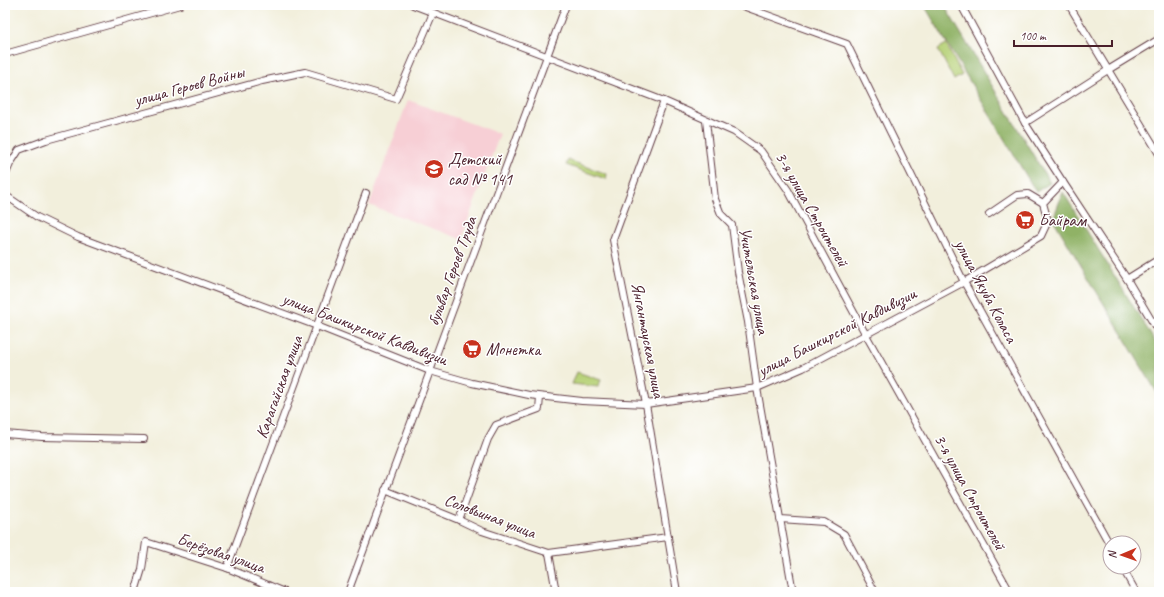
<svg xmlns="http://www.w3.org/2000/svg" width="1164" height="597" font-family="Caveat,sans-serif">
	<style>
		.built { fill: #f7cfd5 }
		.green { fill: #b5d075; stroke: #807850 }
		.forest { fill: #90b266; stroke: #6d6848 }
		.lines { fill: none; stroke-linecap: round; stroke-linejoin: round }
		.minor-casing { stroke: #633e46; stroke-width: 8 }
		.minor { stroke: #fff; stroke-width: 6 }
		.labels { text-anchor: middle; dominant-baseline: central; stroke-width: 3; stroke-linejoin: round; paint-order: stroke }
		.street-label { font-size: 17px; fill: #4a1f2b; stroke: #fff }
		.poi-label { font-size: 17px; fill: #4a1f2b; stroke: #fff; text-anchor: start }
	</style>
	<rect width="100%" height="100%" fill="#fff"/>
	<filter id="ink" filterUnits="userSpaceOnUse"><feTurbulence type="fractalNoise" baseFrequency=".025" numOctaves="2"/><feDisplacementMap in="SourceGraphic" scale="8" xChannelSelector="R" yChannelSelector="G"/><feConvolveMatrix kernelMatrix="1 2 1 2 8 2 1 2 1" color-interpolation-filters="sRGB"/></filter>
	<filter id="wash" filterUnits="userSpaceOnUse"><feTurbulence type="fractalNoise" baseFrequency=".012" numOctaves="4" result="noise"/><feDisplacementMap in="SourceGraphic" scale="16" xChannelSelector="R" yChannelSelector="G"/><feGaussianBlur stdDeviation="0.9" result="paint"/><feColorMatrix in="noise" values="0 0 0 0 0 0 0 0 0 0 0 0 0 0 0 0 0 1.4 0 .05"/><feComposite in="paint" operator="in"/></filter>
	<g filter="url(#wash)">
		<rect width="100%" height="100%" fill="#f2efdc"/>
		<path class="built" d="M408,100L500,134L461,239L369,205Z"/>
		<g class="green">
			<path d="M946,44L962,75L954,80L938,49Z"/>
			<path d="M568,160L607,174L606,179L566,165Z"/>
			<path d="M577,372L601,380L598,387L572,384Z"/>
		</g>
		<g class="forest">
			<path d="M924,5H944L1050,183L1036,192Z"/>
			<path d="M1063,192L1159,348V396L1053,219Z"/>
		</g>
	</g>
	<g filter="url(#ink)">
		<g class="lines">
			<g class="minor-casing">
				<g id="minor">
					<path d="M413,5L664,101L734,132L761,151L788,190L866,335L1010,592"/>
					<path d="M740,5L847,44L964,282L1110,545"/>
					<path d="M961,5L1025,123L1063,182L1127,279L1159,333"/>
					<path d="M1069,5L1159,154"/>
					<path d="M5,54L180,5"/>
					<path d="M664,101L613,240L646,404L677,592"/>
					<path d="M706,121L715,199L721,214L732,225L738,272L748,322L757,388L793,592"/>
					<path d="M1025,123L1108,70L1159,39"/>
					<path d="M5,176L10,164L19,150L46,140L262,81L305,72L396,99L433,13"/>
					<path d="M5,195L37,217L78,237L317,326L430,371L472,383L529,395L582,401L646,404L757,388L803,368L964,282L1041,236L1048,221L1043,203L1063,182"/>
					<path d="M989,214L1017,195L1028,194L1043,203"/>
					<path d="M1127,279L1159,259"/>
					<path d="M5,434L42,437L144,439"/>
					<path d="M385,490L459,520L482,531L549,553L556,592"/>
					<path d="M780,519L824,522L844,534L875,592"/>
					<path d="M459,520L488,439L496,425L539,409L540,397"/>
					<path d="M549,553L668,537"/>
					<path d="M1122,567L1136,592"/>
					<path d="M227,568L366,193"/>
					<path d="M135,592L142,569L146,542L227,568L285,592"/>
					<path d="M348,592L566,5"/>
				</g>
			</g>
			<use href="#minor" class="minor"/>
		</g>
	</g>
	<defs>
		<g id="school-disc" transform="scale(1)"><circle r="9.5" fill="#c8321e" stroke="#fff"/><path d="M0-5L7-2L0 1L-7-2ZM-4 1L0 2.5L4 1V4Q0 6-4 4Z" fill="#fff"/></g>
		<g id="supermarket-disc" transform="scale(1)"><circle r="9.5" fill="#c8321e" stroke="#fff"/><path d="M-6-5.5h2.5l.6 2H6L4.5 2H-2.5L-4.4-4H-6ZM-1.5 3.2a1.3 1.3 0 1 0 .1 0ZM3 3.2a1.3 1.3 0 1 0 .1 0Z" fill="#fff"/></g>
	</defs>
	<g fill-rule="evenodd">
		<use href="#school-disc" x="434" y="169"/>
		<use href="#supermarket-disc" x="1025" y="220"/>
		<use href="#supermarket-disc" x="472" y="349"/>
	</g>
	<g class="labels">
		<g class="street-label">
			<text transform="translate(189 86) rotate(-15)">улица Героев Войны</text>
			<text transform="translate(812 209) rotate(60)">3-я улица Строителей</text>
			<text transform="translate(452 271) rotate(-70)">бульвар Героев Труда</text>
			<text transform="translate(754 281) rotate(80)">Учительская улица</text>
			<text transform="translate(986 291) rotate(62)">улица Якуба Коласа</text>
			<text transform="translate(365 329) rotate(21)">улица Башкирской Кавдивизии</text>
			<text transform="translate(837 332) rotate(-27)">улица Башкирской Кавдивизии</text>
			<text transform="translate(648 340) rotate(79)">Янгантауская улица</text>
			<text transform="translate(279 387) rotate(-70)">Карагайская улица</text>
			<text transform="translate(970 492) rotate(61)">3-я улица Строителей</text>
			<text transform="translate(490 516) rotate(21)">Соловьиная улица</text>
			<text transform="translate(221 553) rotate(19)">Берёзовая улица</text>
		</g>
		<g class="poi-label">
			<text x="448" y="159">Детский<tspan x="448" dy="20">сад № 141</tspan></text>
			<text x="1039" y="220">Байрам</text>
			<text x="486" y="349">Монетка</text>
		</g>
	</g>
	<rect width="1164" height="597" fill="none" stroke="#fff" stroke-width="20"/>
	<g transform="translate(1122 555) rotate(268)"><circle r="19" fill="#ffffff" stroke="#b7a5aa"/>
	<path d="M0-3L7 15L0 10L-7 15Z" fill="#c8321e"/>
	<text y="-6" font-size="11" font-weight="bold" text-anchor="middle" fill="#4a1f2b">N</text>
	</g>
	<path d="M1014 40v6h98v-6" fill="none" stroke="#4a1f2b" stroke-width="2"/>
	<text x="1020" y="40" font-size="12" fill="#4a1f2b" stroke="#ffffff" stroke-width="3" paint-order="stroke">100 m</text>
</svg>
